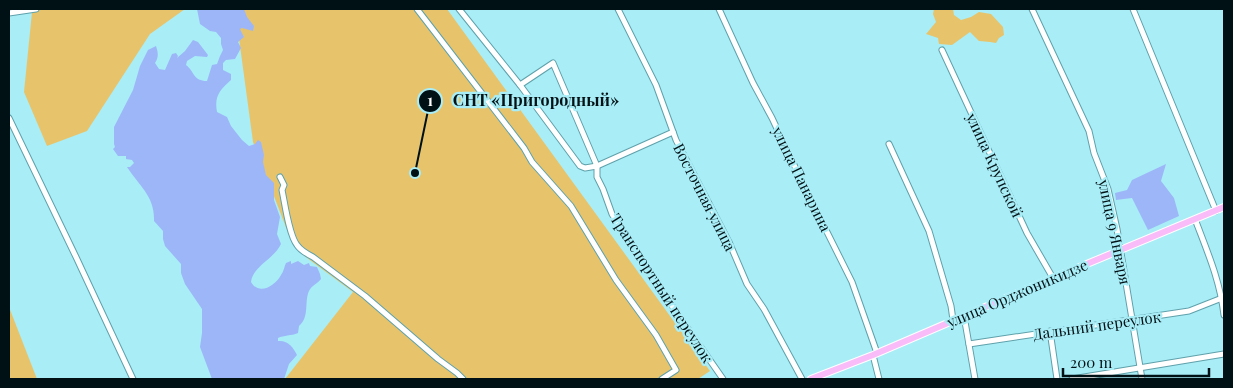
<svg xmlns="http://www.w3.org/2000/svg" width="1233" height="388" font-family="'Playfair Display',serif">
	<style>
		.green { fill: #e7c46b }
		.water { fill: #9db6f8 }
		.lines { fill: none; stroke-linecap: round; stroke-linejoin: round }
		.minor-casing { stroke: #5fa1ab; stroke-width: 7 }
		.major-casing { stroke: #fff; stroke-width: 8 }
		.minor { stroke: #fff; stroke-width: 5 }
		.major { stroke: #fabcf8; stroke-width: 6 }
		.labels { text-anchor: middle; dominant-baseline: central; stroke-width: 4.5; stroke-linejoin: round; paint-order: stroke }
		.street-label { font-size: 15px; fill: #001115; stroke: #a9edf7 }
		.leader { fill: none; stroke: #001115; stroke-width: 2 }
		.callout-dot { fill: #001115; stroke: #a9edf7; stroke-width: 2 }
		.mark-label { font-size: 15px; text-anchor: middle; font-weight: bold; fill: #fff }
		.callout-label { font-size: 16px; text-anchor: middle; font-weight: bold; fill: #001115; stroke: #a9edf7; stroke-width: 4.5; stroke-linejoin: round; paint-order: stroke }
	</style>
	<rect width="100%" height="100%" fill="#a9edf7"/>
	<g class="green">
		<path d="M32,9H185L150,34L87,131L47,146L24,92L32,12Z"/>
		<path d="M235,9H447L710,371L698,379H285L353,292L303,255L292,243L253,142Z"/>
		<path d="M934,9H953L954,15L961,20L971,17L979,12L991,14L1003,27L1004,35L999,38L996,43L990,42L979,41L970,32L952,45L939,44L938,38L926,34L936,22L933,14Z"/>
		<path d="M9,307L37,379H9Z"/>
	</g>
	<g class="water">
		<path d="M197,9H244L247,17L254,26L253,31L242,28L240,29L244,37L238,42L241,48L235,59L226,60L223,63V70L231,74V80C220,90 214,96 217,112L227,117L231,126L242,140L249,146L255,144L258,140L261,142L264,155L263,162L266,175L274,183V200L280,217L277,234L281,244C274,259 253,266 251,282C259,296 275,286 281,275C284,271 284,267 286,263L291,261V264L298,261L304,265L309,263L310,266L317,267L320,274L321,279C317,284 312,285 309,291C304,302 310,317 299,326L298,333C291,336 284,335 278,338V341C288,340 293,347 297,355L289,364L284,379H212L200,347L202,333V309L185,284L181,273V264L165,246L163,239V231L154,221C155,196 139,186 127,167H130L134,163L132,160L126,159V156H118L113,149L115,147L114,144V127L133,90L140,66L148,50L156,46C158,52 159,57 155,63L159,69L165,70L172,54L176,53L178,56L177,58L185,51L193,40L198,42L208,55L207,57L195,56L187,61L186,65C195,72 193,81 207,81L212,65L217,64L220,56L223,50L221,44V38L216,32L210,31L200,24Z"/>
		<path d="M1166,164L1161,181L1174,198L1179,216L1148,230L1132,198L1116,200L1115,193L1127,190L1132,180Z"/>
	</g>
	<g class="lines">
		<g class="minor-casing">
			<g id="minor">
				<path d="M417,9L524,148L532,162L571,206L616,280L656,335L676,370L662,379"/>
				<path d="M459,9L520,85L553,63L597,166L673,132"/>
				<path d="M618,9L656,85L676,140L729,242L747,284L764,309L802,379"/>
				<path d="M719,9L753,83L772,118L804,186L852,282L877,353"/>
				<path d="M1032,9L1089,131L1094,153L1108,189L1117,229L1142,379"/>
				<path d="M1133,9L1216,211"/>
				<path d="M9,13L36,9"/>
				<path d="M942,50L1027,233L1053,278"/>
				<path d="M520,85L580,166L585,168L597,166V177L603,189L612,214L626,238L640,256L661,290L723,379"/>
				<path d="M9,118L76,257L133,379"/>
				<path d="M889,144L929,231L951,306L953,320"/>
				<path d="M280,177L284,185L282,190C285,204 289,235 297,245C301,251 307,254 313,257L365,296L438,359L457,373L463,379"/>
				<path d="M1195,219C1207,251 1220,280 1224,315"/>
				<path d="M964,316L975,379"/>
				<path d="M1050,331L1057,379"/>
				<path d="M969,344L1189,311L1222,298"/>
				<path d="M873,355L879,379"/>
				<path d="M1072,379L1224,354"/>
			</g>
		</g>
		<g class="major-casing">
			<path id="major" d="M811,379L873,355L1053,278L1224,207"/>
		</g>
		<use href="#minor" class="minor"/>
		<use href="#major" class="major"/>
	</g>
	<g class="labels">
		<g class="street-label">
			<text transform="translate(995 165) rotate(65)">улица Крупской</text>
			<text transform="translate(802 179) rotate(64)">улица Панарина</text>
			<text transform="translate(705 197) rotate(63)">Восточная улица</text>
			<text transform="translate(1115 232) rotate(78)">улица 9 Января</text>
			<text transform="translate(662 288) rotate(57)">Транспортный переулок</text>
			<text transform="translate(1017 293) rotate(-23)">улица Орджоникидзе</text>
			<text transform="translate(1097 325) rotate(-8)">Дальний переулок</text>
		</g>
	</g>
	<path class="leader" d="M415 173L430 101"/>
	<g class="callout-dot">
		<circle cx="415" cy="173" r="5"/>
		<circle cx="430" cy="101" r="12"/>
	</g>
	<g class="mark-label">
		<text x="430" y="106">1</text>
	</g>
	<g class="callout-label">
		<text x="536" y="106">СНТ «Пригородный»</text>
	</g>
	<rect width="1233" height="388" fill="none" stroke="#001115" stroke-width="20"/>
	<path d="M1063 368v8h146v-8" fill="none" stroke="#001115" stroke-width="2.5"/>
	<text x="1070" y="368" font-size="15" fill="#001115" stroke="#a9edf7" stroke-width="4" paint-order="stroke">200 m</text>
</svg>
